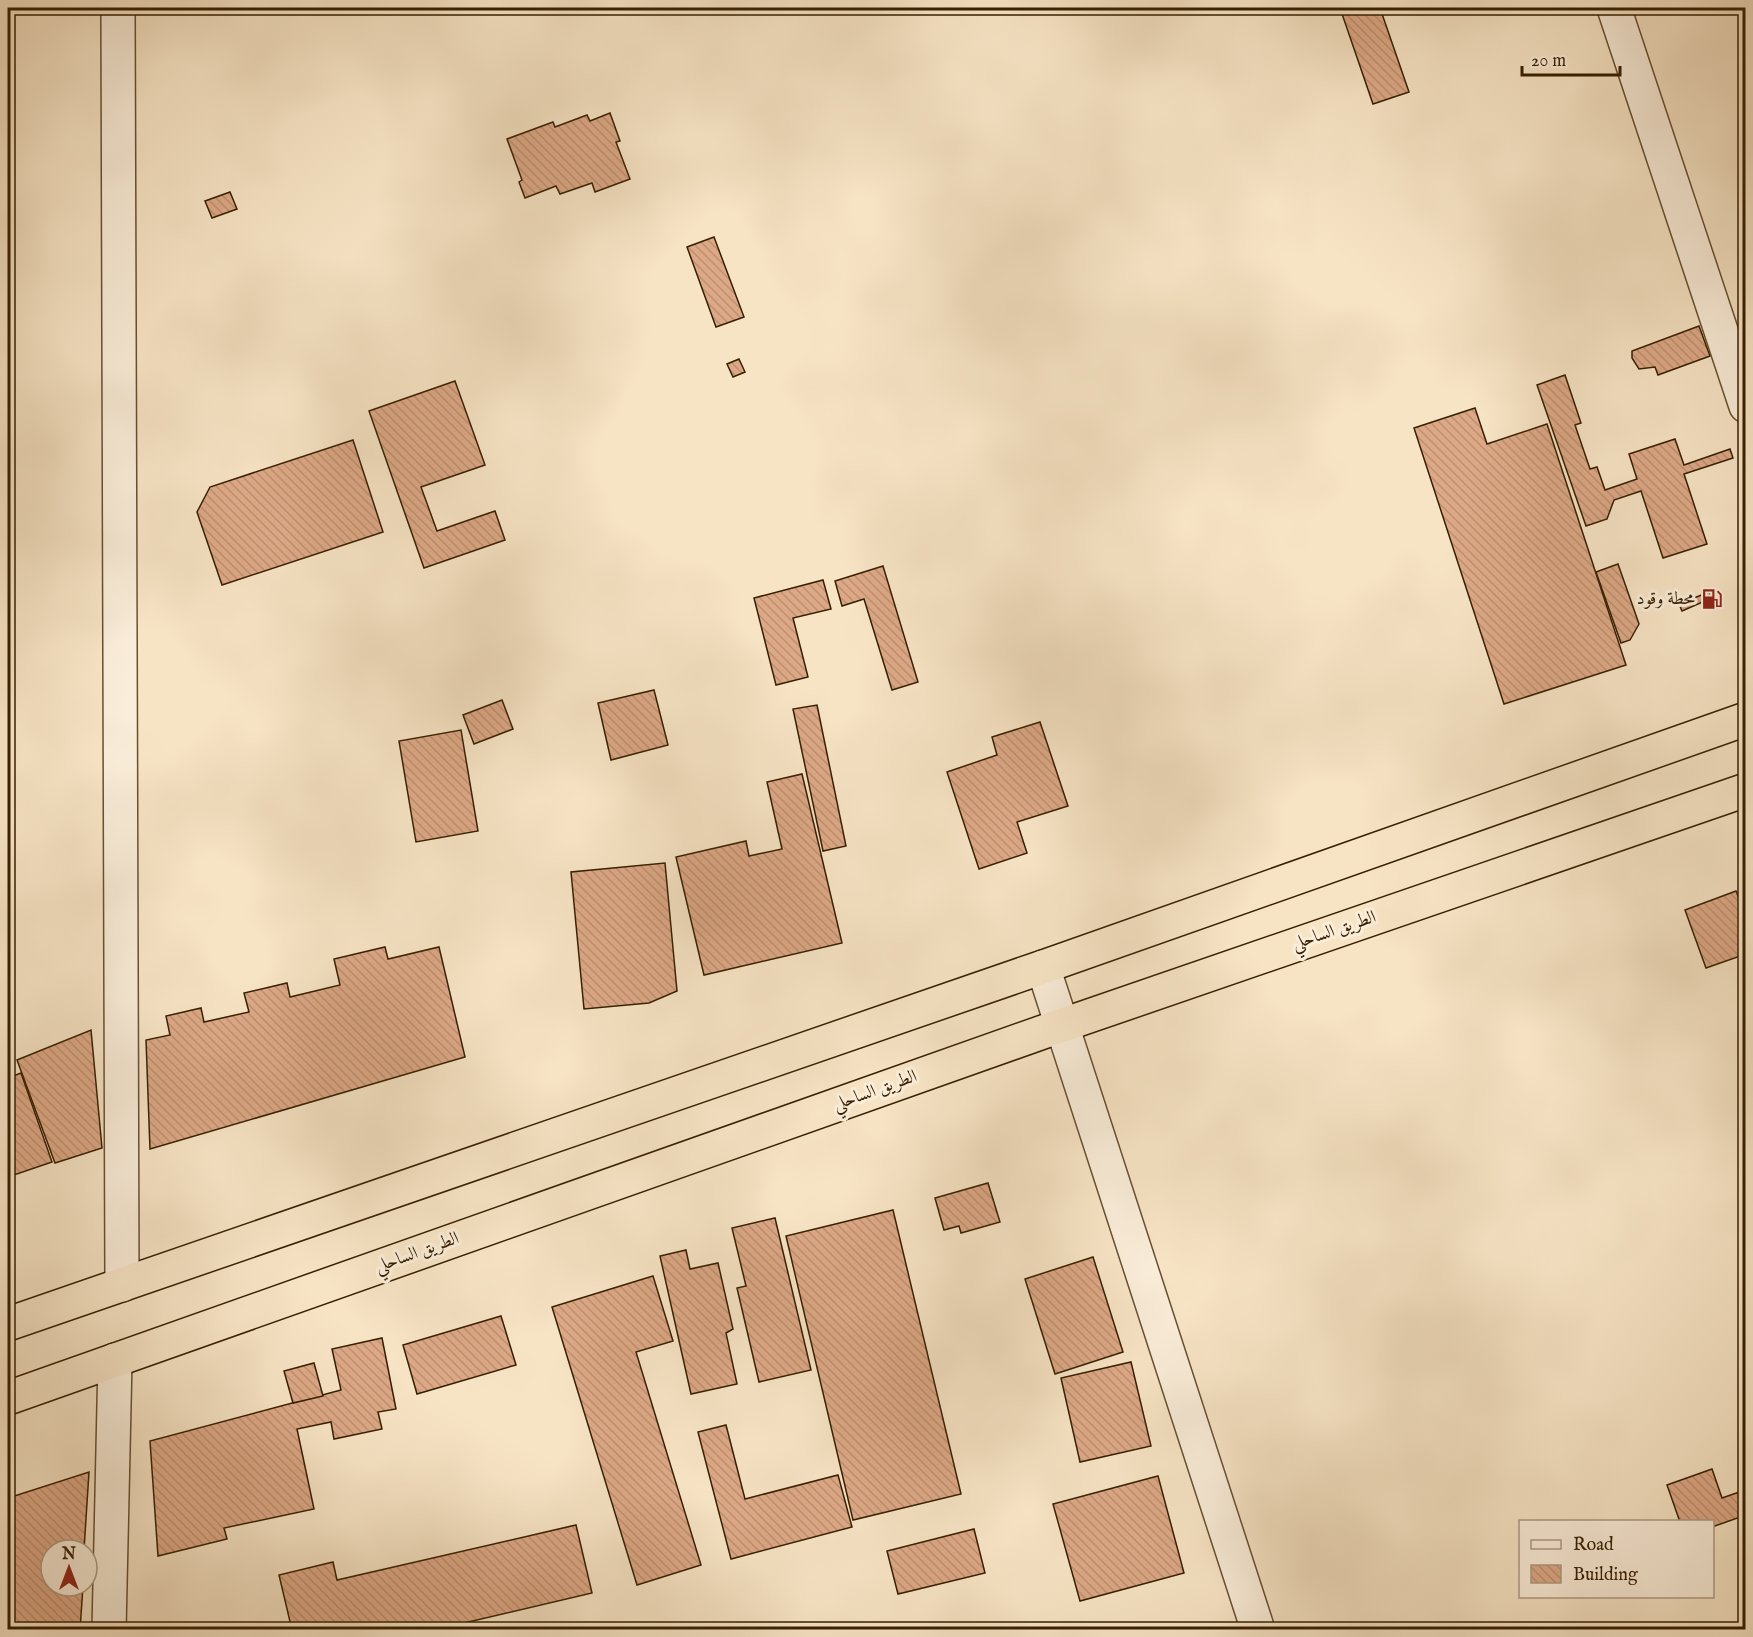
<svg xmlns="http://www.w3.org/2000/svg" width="1753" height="1637" font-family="'IM FELL English',Amiri,serif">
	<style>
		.building { fill: url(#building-back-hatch); stroke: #361f00; stroke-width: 1.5 }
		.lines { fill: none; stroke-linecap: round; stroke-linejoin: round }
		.minor-casing { stroke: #665031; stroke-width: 36 }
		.highway-casing { stroke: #361f00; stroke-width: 36 }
		.minor { stroke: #faedd9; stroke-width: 33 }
		.highway { stroke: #f7e4c5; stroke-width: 33 }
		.labels { text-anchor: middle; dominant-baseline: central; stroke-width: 6; stroke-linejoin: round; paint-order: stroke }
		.poi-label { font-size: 18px; fill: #361f00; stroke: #faedd9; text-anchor: end }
		.street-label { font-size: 18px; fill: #361f00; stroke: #faedd9 }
	</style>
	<defs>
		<pattern id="building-back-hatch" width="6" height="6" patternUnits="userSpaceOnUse" patternTransform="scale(1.5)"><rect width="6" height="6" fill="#dda886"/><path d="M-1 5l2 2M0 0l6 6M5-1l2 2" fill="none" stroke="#be9072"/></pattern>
	</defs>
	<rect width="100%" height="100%" fill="#f7e4c5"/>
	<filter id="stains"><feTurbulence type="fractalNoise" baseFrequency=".00333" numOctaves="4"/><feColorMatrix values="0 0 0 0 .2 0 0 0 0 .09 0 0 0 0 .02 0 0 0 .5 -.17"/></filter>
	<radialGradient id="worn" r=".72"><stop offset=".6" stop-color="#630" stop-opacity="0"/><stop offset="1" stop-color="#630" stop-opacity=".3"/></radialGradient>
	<g class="building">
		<path d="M1340,8H1380L1409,92L1373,104Z"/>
		<path d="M610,113L620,141L616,142L630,179L595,192L592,183L560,194L556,186L525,198L519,182L522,180L507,139L553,122L555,127L587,115L590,121Z"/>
		<path d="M230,192L237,209L212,218L205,201Z"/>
		<path d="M714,237L744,317L716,327L687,247Z"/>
		<path d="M1699,326L1710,356L1658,375L1655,367L1639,369L1632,358V351Z"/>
		<path d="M739,359L745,372L733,377L727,364Z"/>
		<path d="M1565,375L1581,423L1575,425L1590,469L1597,467L1605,490L1637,479L1629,454L1675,439L1684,465L1730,449L1733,458L1684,474L1707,544L1663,558L1641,491L1614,500L1607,519L1586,526L1537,385Z"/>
		<path d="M455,381L485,465L421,487L437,531L495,511L505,540L424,568L369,411Z"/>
		<path d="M1475,408L1487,444L1547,424L1626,665L1504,704L1414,428Z"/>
		<path d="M353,440L383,532L222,585L197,512L210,487Z"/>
		<path d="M1618,564L1639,624L1630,640L1621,643L1596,572Z"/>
		<path d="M883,566L918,682L892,690L864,599L842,606L835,581Z"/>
		<path d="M823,580L831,609L793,618L808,677L776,685L754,598Z"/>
		<path d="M1709,592L1712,598L1682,611L1679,604Z"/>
		<path d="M654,690L668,745L611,760L598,703Z"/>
		<path d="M502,700L513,729L474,744L463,715Z"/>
		<path d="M817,705L846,846L823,851L793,709Z"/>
		<path d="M1040,722L1068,806L1017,822L1027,853L979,869L947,772L997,755L992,737Z"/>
		<path d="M461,730L478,831L416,842L399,741Z"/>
		<path d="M802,774L842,943L704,975L676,857L746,841L749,856L782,849L767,782Z"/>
		<path d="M665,863L677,991L649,1003L584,1009L571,872Z"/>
		<path d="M1736,891L1746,916V954L1706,968L1685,910Z"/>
		<path d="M385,947L388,959L439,947L465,1057L150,1149L146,1040L170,1035L166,1016L201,1008L204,1022L249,1012L244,993L287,983L290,997L340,985L334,959Z"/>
		<path d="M91,1030L102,1148L55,1163L17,1060Z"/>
		<path d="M21,1073L52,1162L8,1177V1078Z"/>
		<path d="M988,1183L1000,1222L961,1233L959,1226L944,1230L935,1198Z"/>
		<path d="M893,1210L961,1494L853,1520L786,1236Z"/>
		<path d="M775,1218L811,1370L759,1382L737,1288L746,1286L732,1228Z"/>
		<path d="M686,1250L690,1269L718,1263L733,1329L726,1333L737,1384L691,1394L660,1256Z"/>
		<path d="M1093,1257L1123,1352L1055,1374L1025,1279Z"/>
		<path d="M653,1276L673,1341L636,1352L701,1565L637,1585L552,1307Z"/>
		<path d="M501,1316L516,1365L417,1394L403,1345Z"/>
		<path d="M382,1338L396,1409L378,1412L382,1429L334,1439L331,1422L297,1429L314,1509L224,1528L227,1539L158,1556L150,1441L341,1390L332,1349Z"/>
		<path d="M1131,1362L1151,1446L1080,1462L1061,1378Z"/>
		<path d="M314,1363L323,1396L293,1403L284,1371Z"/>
		<path d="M726,1425L745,1499L838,1475L852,1527L731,1559L698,1432Z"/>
		<path d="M1712,1469L1722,1498L1745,1490L1746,1515L1712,1527V1522H1680L1667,1485Z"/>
		<path d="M89,1472L84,1550H51V1586H83L80,1630H8V1498Z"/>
		<path d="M1158,1476L1184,1573L1080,1601L1053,1504Z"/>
		<path d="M576,1525L592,1593L434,1630H292L279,1575L333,1562L337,1580Z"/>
		<path d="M974,1529L985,1573L898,1594L887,1551Z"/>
	</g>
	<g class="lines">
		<g class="minor-casing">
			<g id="minor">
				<path d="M118,8L122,1285"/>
				<path d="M1614,8L1746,406"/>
				<path d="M1043,967L1258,1630"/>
				<path d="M109,1630L115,1360"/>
			</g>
		</g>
		<g class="highway-casing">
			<g id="highway">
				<path d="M8,1324L1043,967L1746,719"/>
				<path d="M8,1398L1060,1026L1746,790"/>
			</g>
		</g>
		<use href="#minor" class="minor"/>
		<use href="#highway" class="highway"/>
	</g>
	<defs>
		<g id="fuel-bare" transform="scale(1.62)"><path d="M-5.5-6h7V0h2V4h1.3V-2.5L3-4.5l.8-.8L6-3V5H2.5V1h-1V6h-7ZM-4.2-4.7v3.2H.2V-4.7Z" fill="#8f2418" stroke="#faedd9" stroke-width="2.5" paint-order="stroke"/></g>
	</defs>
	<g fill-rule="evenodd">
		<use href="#fuel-bare" x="1712" y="599"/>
	</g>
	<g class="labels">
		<g class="poi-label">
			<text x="1695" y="599">محطة وقود</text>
		</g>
		<g class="street-label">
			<text transform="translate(1334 931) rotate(-19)">الطريق الساحلي</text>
			<text transform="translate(875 1091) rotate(-20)">الطريق الساحلي</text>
			<text transform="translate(417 1253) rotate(-20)">الطريق الساحلي</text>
		</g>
	</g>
	<rect width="1753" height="1637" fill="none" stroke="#f7e4c5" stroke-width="30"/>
	<rect x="9" y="9" width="1735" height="1619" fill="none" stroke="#361f00" stroke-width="3"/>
	<rect x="15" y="15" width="1723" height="1607" fill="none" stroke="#361f00" stroke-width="1.5"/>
	<rect x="1519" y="1520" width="195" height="78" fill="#faedd9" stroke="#ac9b82" stroke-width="1.5"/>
	<rect x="1531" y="1540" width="30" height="9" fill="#faedd9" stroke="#ac9b82" stroke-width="1.5"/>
	<text x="1573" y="1550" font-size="18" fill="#361f00">Road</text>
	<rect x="1531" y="1565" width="30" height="18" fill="url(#building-back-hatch)" stroke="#ac9b82" stroke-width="1.5"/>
	<text x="1573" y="1580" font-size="18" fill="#361f00">Building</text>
	<g transform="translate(69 1568)"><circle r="28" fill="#faedd9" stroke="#ac9b82" stroke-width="1.5"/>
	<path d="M0-4.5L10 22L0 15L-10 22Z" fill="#8f2418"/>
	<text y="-9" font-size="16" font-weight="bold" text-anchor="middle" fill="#361f00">N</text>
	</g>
	<path d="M1522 66v9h98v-9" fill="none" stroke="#361f00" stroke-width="3"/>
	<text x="1531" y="66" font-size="18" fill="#361f00" stroke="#faedd9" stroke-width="4.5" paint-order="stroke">20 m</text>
	<rect width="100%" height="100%" filter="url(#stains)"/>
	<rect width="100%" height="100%" fill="url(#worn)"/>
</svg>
